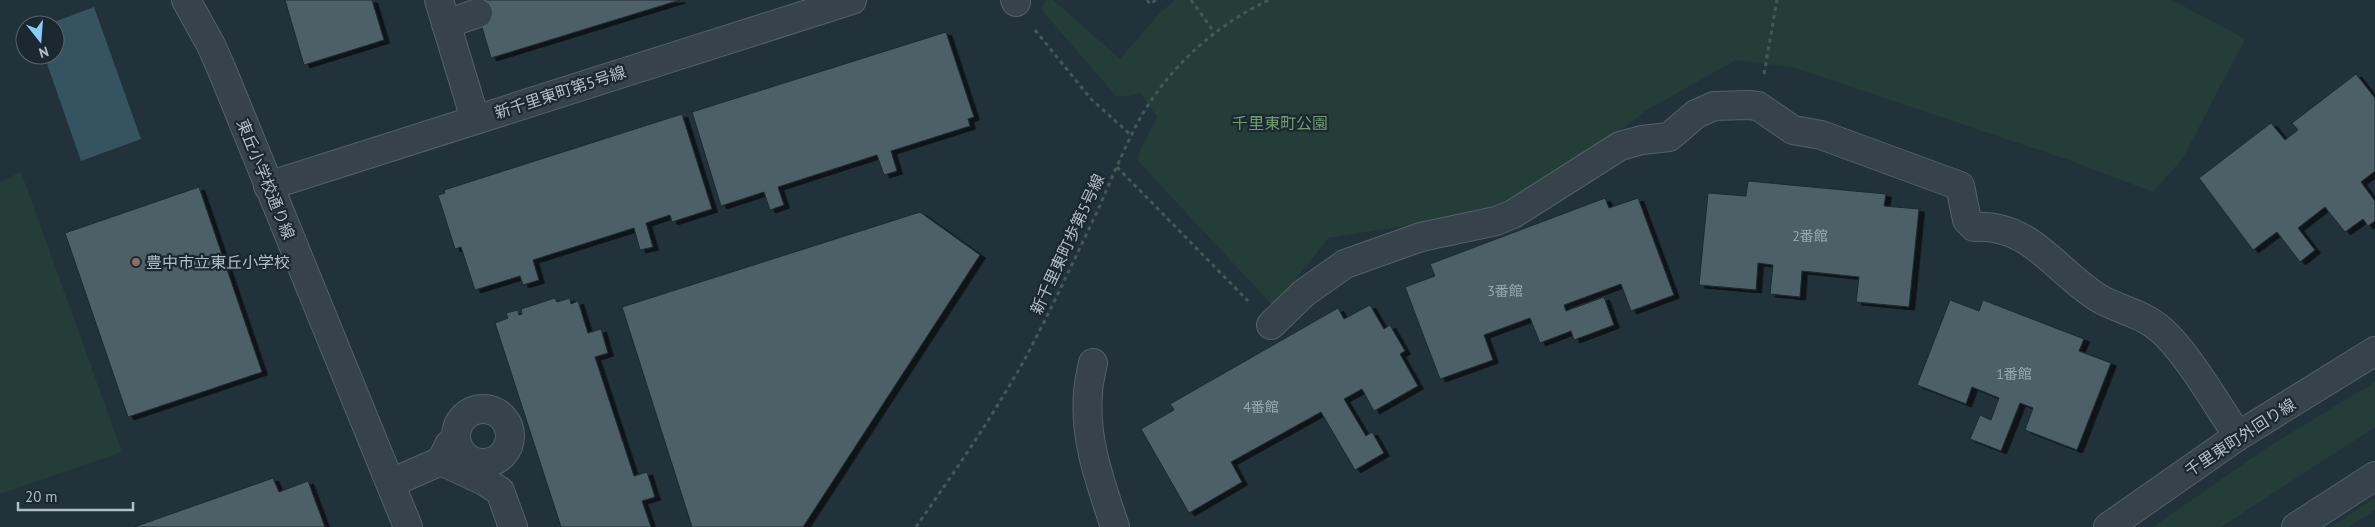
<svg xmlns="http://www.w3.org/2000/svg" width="2375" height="527" font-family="'PT Sans','Noto Sans JP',sans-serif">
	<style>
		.green { fill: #253d39 }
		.water { fill: #365361 }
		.building { fill: #4d6068; stroke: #1d2a31; filter: url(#shadow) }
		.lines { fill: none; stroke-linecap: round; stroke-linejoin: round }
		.minor-casing { stroke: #546168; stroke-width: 30 }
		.path { stroke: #445956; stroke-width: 3; stroke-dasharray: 4 4; stroke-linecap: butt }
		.minor { stroke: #36434a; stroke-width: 28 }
		.education-dot { fill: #8d6e63; stroke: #1b282f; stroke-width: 2 }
		.labels { text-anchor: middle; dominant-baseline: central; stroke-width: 4.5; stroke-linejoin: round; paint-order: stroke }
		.number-label { font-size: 14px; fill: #98a7ae }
		.street-label { font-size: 16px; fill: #b1bfc6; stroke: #1b282f }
		.park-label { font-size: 16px; fill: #709c70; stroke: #1b282f }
		.poi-label { font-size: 16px; fill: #b1bfc6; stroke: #1b282f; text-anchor: start }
	</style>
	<defs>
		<filter id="shadow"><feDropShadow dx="5.5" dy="3" stdDeviation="0" flood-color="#0009"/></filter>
	</defs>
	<rect width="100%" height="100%" fill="#22323a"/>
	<g class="green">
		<path d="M1047,0H1053L1120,59L1160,13L1175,0H2172L2245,39L2183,158L2153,192L2069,160L1792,67L1736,60L1645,111L1592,152L1497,205L1460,217L1328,238L1274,307L1139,162L1137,157L1157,117L1140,92L1129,96H1116L1040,8Z"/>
		<path d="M21,172L122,452L0,494V182Z"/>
		<path d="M2375,382V427L2221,527H2153L2268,447Z"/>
		<path d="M2375,498V510L2348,527H2331Z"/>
	</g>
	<path class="water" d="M94,7L141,139L81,161L44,55H55V25H46Z"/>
	<g class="building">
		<path d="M285,0H372L384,40L304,65Z"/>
		<path d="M474,0H680L491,58Z"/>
		<path d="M946,32L974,117L968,119L970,126L891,151L897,171L884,175L877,155L778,187L784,205L770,210L764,192L721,206L692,112Z"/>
		<path d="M2356,74L2375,98V171L2361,182L2375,201V221L2368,226L2363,219L2345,232L2325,207L2298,228L2315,250L2300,262L2277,232L2253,250L2199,178L2271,123L2285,140L2298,130L2292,123Z"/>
		<path d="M682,114L712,209L672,222L670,215L646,223L653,247L640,250L634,228L533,260L539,280L523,285L520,276L475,290L461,247L455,249L438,195L445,193L444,190Z"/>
		<path d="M1748,181L1886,194L1884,206L1919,209L1909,307L1856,302L1859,277L1802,271L1800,297L1770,294L1773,265L1758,263L1756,290L1699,285L1708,193L1746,196Z"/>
		<path d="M199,187L262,372L128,417L65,233Z"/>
		<path d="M1605,198L1609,208L1638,198L1674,295L1631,311L1621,284L1564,305L1566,311L1604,297L1614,325L1574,340L1571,331L1540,343L1530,318L1484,335L1493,360L1440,379L1405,287L1435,276L1430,264Z"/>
		<path d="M920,212L980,255L803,527H692L622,307Z"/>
		<path d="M555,298L557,302L570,298L571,304L578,301L588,333L601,329L608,353L595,357L634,476L647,472L655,497L642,501L651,527H561L495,323L508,318L506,313L518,310L519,315L522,314L521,309Z"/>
		<path d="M1950,300L1979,311L1983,300L2084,339L2079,351L2111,363L2077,450L2025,430L2033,408L2020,403L2001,451L1970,439L1980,415L1991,420L1999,398L1972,387L1966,404L1917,385Z"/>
		<path d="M1370,305L1384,329L1390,325L1405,351L1400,354L1418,386L1374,411L1362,389L1344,399L1366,436L1372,432L1384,453L1355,470L1321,412L1231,462L1242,482L1189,513L1141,429L1174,410L1170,404L1338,308L1344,319Z"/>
		<path d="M273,478L279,492L308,481L325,527H134Z"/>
	</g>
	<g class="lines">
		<g class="minor-casing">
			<g id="minor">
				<path d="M186,0L211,45L222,70L408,527"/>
				<path d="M439,0L475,119"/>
				<path d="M1015,0L1016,2"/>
				<path d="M446,24L478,13"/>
				<path d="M268,186L852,0"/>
				<path d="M1271,325L1304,293L1345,264L1421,237L1496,221L1513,214L1620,146L1642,140L1669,137L1696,114L1714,106L1748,105L1758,106L1793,130L1821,135L1960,186L1967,220L1974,227C2032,223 2057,274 2102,300C2121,310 2143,314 2160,329C2187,352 2217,405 2238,436"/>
				<path d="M1093,363C1091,373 1088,384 1088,394C1084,440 1101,484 1115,527"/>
				<circle cx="483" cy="436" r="27"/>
				<path d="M441,461L484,481L500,491L513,527"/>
				<path d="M391,483L441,461L449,445"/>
				<path d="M2108,527L2238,436L2375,351"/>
				<path d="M2296,527L2375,476"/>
			</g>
		</g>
		<g class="path">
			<path d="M1147,0L1150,4L1156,0"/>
			<path d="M1191,0L1214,32"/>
			<path d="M1035,30L1091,99L1132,136"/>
			<path d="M1764,74L1777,0"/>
			<path d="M1117,167L1248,301"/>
			<path d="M916,527C955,471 994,415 1027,355C1052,308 1074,260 1097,212C1110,182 1123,151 1138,122C1167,69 1215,25 1269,0"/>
		</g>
		<use href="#minor" class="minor"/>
	</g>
	<circle class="education-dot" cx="136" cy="262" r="5"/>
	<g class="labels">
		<g class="number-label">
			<text x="1810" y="236">2番館</text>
			<text x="1505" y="291">3番館</text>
			<text x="2014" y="374">1番館</text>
			<text x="1261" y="407">4番館</text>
		</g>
		<g class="street-label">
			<text transform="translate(560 92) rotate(-18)">新千里東町第5号線</text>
			<text transform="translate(266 179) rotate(68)">東丘小学校通り線</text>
			<text transform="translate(1067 244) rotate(-65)">新千里東町歩第5号線</text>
			<text transform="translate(2240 437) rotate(-33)">千里東町外回り線</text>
		</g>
		<g class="park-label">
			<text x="1280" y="123">千里東町公園</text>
		</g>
		<g class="poi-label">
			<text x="146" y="262">豊中市立東丘小学校</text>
		</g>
	</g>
	<g transform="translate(40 40) rotate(163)"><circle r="24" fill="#1b282f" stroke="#57646b"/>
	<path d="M0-4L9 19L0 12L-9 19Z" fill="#86cef6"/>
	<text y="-8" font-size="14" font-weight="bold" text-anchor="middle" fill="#b1bfc6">N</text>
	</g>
	<path d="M18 502v8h115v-8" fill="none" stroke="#b1bfc6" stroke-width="2.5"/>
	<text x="25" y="502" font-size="15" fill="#b1bfc6" stroke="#1b282f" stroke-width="4" paint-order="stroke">20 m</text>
</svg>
